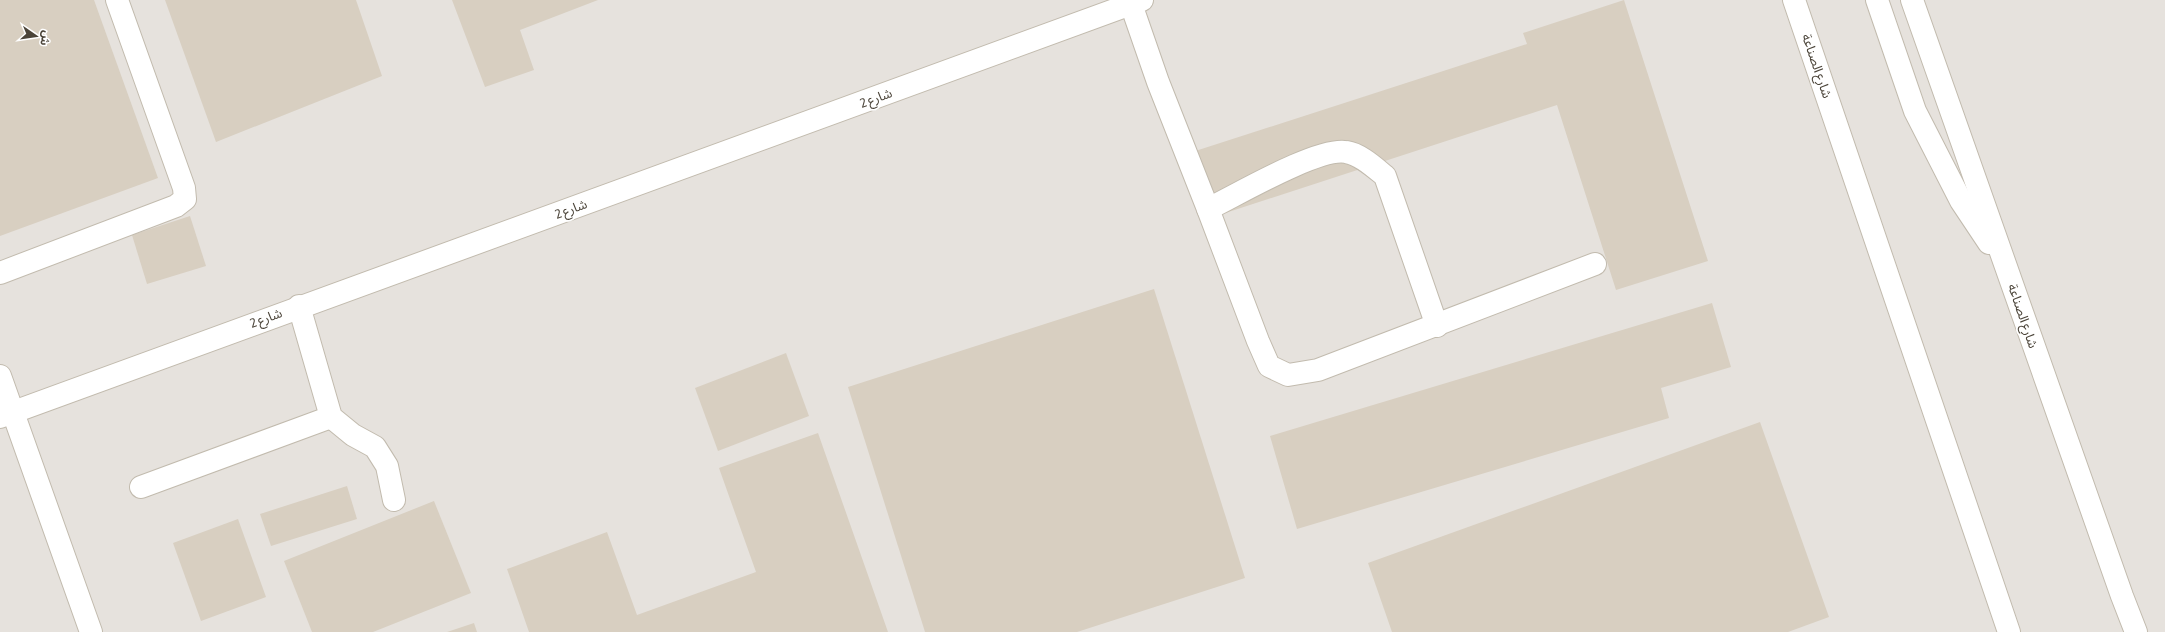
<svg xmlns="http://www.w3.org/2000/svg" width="2165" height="632" font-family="'Asap Condensed','Noto Sans Arabic',sans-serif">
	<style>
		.industrial { fill: #e6e2dd }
		.building { fill: #d8cfc1 }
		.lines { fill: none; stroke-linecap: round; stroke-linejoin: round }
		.minor-casing { stroke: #c2bbae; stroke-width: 24 }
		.minor { stroke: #fff; stroke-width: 22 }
		.labels { text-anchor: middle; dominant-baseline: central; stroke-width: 3.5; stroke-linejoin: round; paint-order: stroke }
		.street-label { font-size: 13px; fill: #4b4439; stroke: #fff }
	</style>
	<rect width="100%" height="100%" fill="#f6f3ec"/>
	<rect class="industrial" x="0" y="0" width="2165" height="632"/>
	<g class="building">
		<path d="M0,0H94L158,178L0,236Z"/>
		<path d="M165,0H356L382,76L216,142Z"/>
		<path d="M452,0H598L520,30L534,70L485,87Z"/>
		<path d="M1624,0L1708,261L1616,290L1557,105L1207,219L1186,154L1527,44L1523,33Z"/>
		<path d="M190,216L206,266L147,284L132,235Z"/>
		<path d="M1154,289L1245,578L1077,632H925L848,387Z"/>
		<path d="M1712,303L1731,367L1661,388L1669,418L1297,529L1270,436Z"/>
		<path d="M786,353L809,416L718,451L695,388Z"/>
		<path d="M1760,422L1829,617L1788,632H1392L1368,563Z"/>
		<path d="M818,433L888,632H529L507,569L607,532L637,615L756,572L719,468Z"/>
		<path d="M347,486L357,519L271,546L260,514Z"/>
		<path d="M434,501L471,593L373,632H312L284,561Z"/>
		<path d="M238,519L266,597L201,621L173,543Z"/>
		<path d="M474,623L477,632H447Z"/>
	</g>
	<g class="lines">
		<g class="minor-casing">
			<g id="minor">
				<path d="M1794,0L2009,632"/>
				<path d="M1877,0L1915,111L1961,201L1989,243"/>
				<path d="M1912,0L2122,596L2136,632"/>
				<path d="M1131,4L1158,82L1208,209L1258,341L1269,366L1288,375L1318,370L1595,264"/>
				<path d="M1208,209C1237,195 1318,147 1346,152C1360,154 1374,167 1385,176L1437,326"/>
				<path d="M0,273L176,206L185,199L184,188L117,0"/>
				<path d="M299,306L331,417L353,435L375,447L387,466L394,500"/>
				<path d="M0,376L91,632"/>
				<path d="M0,417L1142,0"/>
				<path d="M141,487L331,417"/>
			</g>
		</g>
		<use href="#minor" class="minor"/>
	</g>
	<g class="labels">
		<g class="street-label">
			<text transform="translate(1817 66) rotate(71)">شارع الصناعة</text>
			<text transform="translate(876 98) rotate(-20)">شارع 2</text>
			<text transform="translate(571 209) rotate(-20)">شارع 2</text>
			<text transform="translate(2023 316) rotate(71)">شارع الصناعة</text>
			<text transform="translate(266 318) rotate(-20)">شارع 2</text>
		</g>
	</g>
	<g transform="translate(36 36) rotate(103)" stroke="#ffffff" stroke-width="3" paint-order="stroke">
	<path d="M0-3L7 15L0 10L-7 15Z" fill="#4b4439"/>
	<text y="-6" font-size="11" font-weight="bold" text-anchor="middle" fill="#4b4439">ش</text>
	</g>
</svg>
